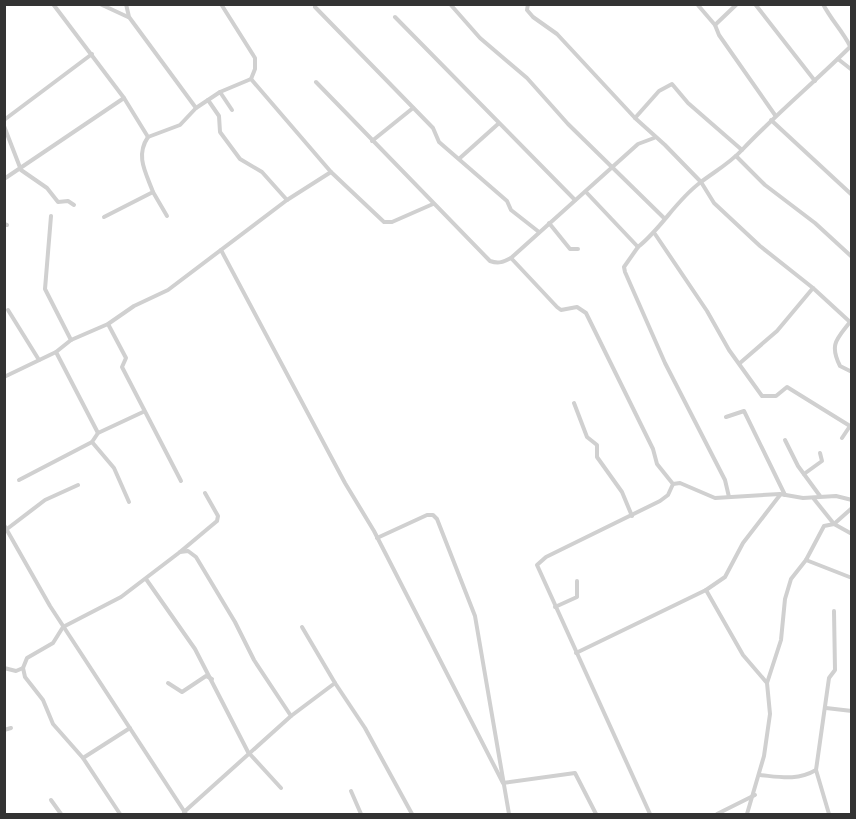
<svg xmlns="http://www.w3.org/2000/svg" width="856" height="819" font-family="'Space Grotesk',sans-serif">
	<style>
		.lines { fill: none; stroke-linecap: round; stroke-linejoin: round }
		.minor { stroke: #d0d0d0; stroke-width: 4 }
	</style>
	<rect width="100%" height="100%" fill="#fff"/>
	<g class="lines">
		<g class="minor">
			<path d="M53,4L124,98"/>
			<path d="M100,4L128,17"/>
			<path d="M450,4L480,38L527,78L568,124L664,218"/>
			<path d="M528,4L527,10L533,17L557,34L635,118L665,145L701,182L714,203L760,246L813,288L850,322C837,339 829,344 840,366L852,372"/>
			<path d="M697,4L715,25L737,4"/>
			<path d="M755,4L815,81"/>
			<path d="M823,4C831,20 842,30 850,46"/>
			<path d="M315,7L433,128L439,142L507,201L511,210L539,232"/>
			<path d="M395,17L575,200"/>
			<path d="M715,25L719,35L775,115"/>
			<path d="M838,59L852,70"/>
			<path d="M251,79L331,172L384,222H392L433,204"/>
			<path d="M316,82L490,261C499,264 503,262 511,258L638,144L654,138"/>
			<path d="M220,92L251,79L255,69V58L221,4"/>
			<path d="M208,100L219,116L220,132L240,159L262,172L287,200"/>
			<path d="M196,108L220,92L232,110"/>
			<path d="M4,120L92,54"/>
			<path d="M771,120L852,195"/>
			<path d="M852,122V126"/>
			<path d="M4,126L21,170L47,188L58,202L68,201L74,205"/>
			<path d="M372,141L413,108"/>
			<path d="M742,150C777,113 816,81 852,45"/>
			<path d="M736,156L765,185L815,223L852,257"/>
			<path d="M460,158L498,124"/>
			<path d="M4,179L124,98L148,137L180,125L196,108L129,17L126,4"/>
			<path d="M153,192L167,216"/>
			<path d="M586,192L638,247C662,228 676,200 701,182C714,172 730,163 742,150L688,103L672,84L659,91L635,118"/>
			<path d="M51,216L45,289L71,340"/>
			<path d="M104,217L153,192C146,173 135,156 148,137"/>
			<path d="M549,223L570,249H578"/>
			<path d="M4,224L7,225"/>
			<path d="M655,234L707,311L729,350L762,396H776L787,387L850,426L842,438"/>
			<path d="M638,247L624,267L625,272L665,363L725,480L729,497"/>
			<path d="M221,250L345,483L374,531L503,783L575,773L596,814"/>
			<path d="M511,258L557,307L561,310L577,307L586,313L653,449L657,464L673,484L668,495L660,501L546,557L537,565L650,814"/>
			<path d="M8,310L39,360"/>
			<path d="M108,324L126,358L122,367L181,481"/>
			<path d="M56,352L98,433"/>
			<path d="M740,363L777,331L813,288"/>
			<path d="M4,377L56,352L71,340L108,324L134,306L168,290L287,200L331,172"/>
			<path d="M574,403L587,437L597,445V457L622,492L632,516"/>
			<path d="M726,417L744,411L785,495"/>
			<path d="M785,440L798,466L820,496"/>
			<path d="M804,474L822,461L820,453"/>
			<path d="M19,480L92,442"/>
			<path d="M673,484L680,483L715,498L780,494L803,498L836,496L852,500"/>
			<path d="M814,499L834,524L852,534"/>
			<path d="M129,502L114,468L92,442L98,433L143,412"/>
			<path d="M4,525L50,606L186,814"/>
			<path d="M7,529L45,500L78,485"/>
			<path d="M377,538L427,515H433L437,519L475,616L509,814"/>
			<path d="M180,552L217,521L218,516L205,493"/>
			<path d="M806,560L852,578"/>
			<path d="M146,579L195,649L248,752L281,788"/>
			<path d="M706,590L725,577L743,543L780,495"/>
			<path d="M555,607L577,597V581"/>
			<path d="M576,653L706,590L743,655L767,683"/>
			<path d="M4,668L16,671L23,668"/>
			<path d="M168,683L182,692L206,676L212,679"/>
			<path d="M335,683L365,728L412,814"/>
			<path d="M826,708L852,711"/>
			<path d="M291,716L335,683L302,627"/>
			<path d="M4,730L11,728"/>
			<path d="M83,758L130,728"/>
			<path d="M760,775C780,777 797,781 816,770"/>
			<path d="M351,791L361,814"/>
			<path d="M51,800L61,814"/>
			<path d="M120,814L83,758L53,724L43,700L25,677L23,668L27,658L53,643L63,627L121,597L180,552L188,551L196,557L235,622L254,660L291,716L184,812"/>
			<path d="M717,814L755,795"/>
			<path d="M747,814L764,756L770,714L767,683L781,640L785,599L791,579L806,560L824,526L834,524L852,508"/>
			<path d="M829,814L816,770L829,678L835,670L834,611"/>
		</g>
	</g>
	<rect width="856" height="819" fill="none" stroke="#333333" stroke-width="12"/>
</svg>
